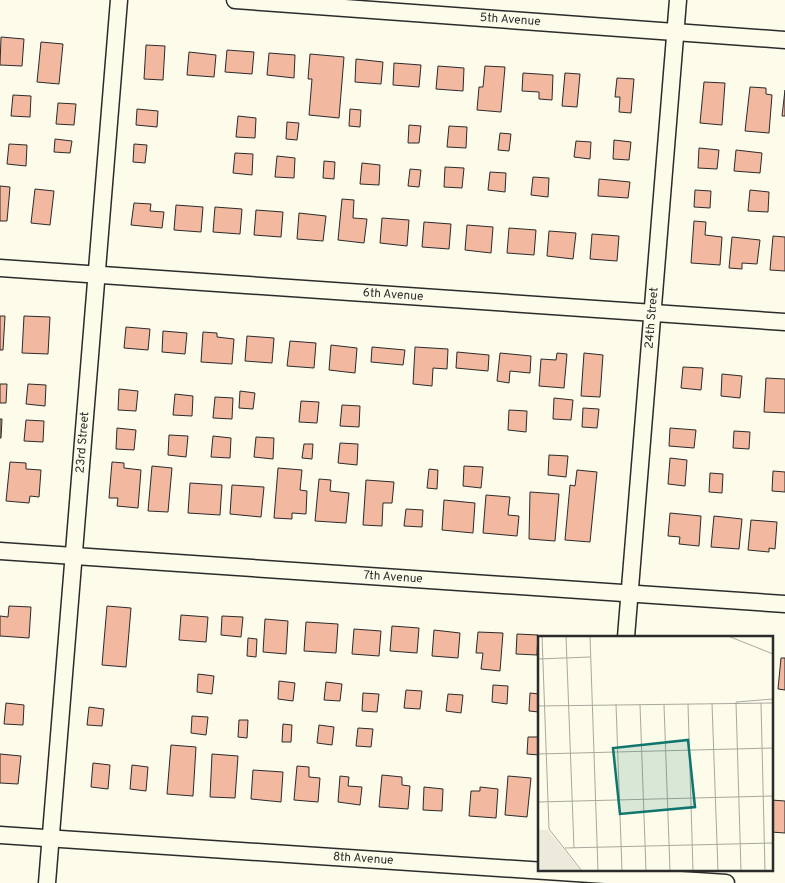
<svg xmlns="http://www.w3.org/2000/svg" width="785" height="883" font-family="Overpass,sans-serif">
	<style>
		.building { fill: #f2b8a0; stroke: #2b2b2b }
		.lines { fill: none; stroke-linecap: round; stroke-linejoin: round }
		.street-casing { stroke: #2b2b2b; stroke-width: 19 }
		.street { stroke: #fdfbea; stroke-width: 16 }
		.labels { text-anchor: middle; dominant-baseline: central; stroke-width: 4; stroke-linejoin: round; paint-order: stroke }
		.street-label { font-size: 12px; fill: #2b2b2b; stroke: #fdfbea }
		.inset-road { fill: none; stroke: #a9a89e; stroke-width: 1 }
		.view { fill: #0f766e; fill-opacity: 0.15; stroke: #0f766e; stroke-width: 2.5 }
		.inset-edge { fill: none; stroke: #2b2b2b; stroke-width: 2.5 }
	</style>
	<rect width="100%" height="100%" fill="#fdfbea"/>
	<g class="building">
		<path d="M1,37L24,39L22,66L0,65Z"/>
		<path d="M41,42L63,44L59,84L37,82Z"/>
		<path d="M146,45L165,46L163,80L144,79Z"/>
		<path d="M227,50L254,52L252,74L225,72Z"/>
		<path d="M189,52L216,55L214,77L187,75Z"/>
		<path d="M269,53L295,55L294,78L267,75Z"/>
		<path d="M310,54L344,57L339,118L309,115L312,79H308Z"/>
		<path d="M356,59L383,62L381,84L355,82Z"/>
		<path d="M394,63L421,65L419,87L393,85Z"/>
		<path d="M438,66L464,68L463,91L436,89Z"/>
		<path d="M485,66L505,67L501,112L477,110L479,87H483Z"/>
		<path d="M523,73L553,75L552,100L539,99V92L522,91Z"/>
		<path d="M565,73L580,74L577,107L562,106Z"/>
		<path d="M617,78L634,79L631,113L619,112L620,97H615Z"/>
		<path d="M704,82L725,83L722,125L700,123Z"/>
		<path d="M750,87L766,88V94L772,95L769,133L745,131Z"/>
		<path d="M785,90V116H782Z"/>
		<path d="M13,95L31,96L30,117L11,116Z"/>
		<path d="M58,103L76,104L74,125L56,124Z"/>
		<path d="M137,109L158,111L157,127L136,125Z"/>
		<path d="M350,109L361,110L360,127L349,126Z"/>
		<path d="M238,116L256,118L255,138L236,137Z"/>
		<path d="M287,122L299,123L297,140L286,139Z"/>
		<path d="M409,125L421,126L419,143H408Z"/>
		<path d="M449,126L467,127L466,148L447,147Z"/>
		<path d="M500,133L511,134L509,151L498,150Z"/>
		<path d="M55,139L72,141L70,153L54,152Z"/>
		<path d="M614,140L631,142L629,160L613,159Z"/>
		<path d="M576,141L591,142L590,159L574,157Z"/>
		<path d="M9,144L27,145L26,166L7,164Z"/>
		<path d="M134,144L147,145L145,163L133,162Z"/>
		<path d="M699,148L719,150L717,169L698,168Z"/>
		<path d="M736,150L762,153L760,173L734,171Z"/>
		<path d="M235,153L253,154L252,175L233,173Z"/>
		<path d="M277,156L295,158L294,178L275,177Z"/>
		<path d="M324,161L335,162L334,179L323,178Z"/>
		<path d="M362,163L380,165L379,185L360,184Z"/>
		<path d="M445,167L464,168L462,188L444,187Z"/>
		<path d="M410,169L421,170L419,187L408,186Z"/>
		<path d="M490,172L506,173L505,192L488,190Z"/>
		<path d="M533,177L549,178L548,197L531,195Z"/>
		<path d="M599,179L630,182L628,198L598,196Z"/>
		<path d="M0,186L10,187L7,221H0Z"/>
		<path d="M35,189L54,191L50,225L31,223Z"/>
		<path d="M695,190L711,191L710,208L694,207Z"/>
		<path d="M750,190L769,192L768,212L748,211Z"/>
		<path d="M342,199L354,200L353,218L367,219L364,243L338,240Z"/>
		<path d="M134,203L151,204L150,211L164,212L162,228L131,225Z"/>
		<path d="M176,205L203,207L201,232L174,230Z"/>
		<path d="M215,207L242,209L240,234L213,232Z"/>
		<path d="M256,210L283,212L281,237L254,235Z"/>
		<path d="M299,213L326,216L323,241L297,239Z"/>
		<path d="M382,218L409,220L407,246L380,243Z"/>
		<path d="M694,221L706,222L705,235L722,237L720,265L691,263Z"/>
		<path d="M424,222L451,224L449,249L422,247Z"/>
		<path d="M467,225L493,227L491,253L465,250Z"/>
		<path d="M509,228L536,230L534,255L507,253Z"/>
		<path d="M549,231L576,233L573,259L547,256Z"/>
		<path d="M592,234L619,236L617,261L590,259Z"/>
		<path d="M773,236L785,237V271L770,270Z"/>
		<path d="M732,237L760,240L757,264L742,263V269L729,268Z"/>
		<path d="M0,316H5L3,350H0Z"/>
		<path d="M24,316L50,317L48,354L22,353Z"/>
		<path d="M126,327L150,329L148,350L124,348Z"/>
		<path d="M163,331L187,333L185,354L162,352Z"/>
		<path d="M203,332L217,333V337L234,339L232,364L201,362Z"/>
		<path d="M247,336L274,338L272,363L245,361Z"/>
		<path d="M290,341L316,343L314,368L287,366Z"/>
		<path d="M331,345L357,348L355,373L329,370Z"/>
		<path d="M372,347L405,350L403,365L371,362Z"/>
		<path d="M415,347L448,349L447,369L433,368L432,386L413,384Z"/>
		<path d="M457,352L489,355L488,371L456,368Z"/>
		<path d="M500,353L531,356L530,373L510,371L509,383L497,381Z"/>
		<path d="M557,353L567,354L564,388L539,386L541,359L556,360Z"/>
		<path d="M584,353L603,355L600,397L581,396Z"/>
		<path d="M683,367L703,368L701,390L681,388Z"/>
		<path d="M722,374L742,376L740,398L721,396Z"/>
		<path d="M766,378L785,379V413L764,412Z"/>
		<path d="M0,384H7L6,403H0Z"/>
		<path d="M28,384L46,385L45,406L26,404Z"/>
		<path d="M119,389L138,391L136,411L118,410Z"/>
		<path d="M240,391L255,393L253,409L239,408Z"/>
		<path d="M175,394L193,396L192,416L173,415Z"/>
		<path d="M215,397L233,398L232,419L213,418Z"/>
		<path d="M554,398L573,400L571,420L553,419Z"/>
		<path d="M301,401L319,402L317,423L299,422Z"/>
		<path d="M342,405L360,406L359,427L340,426Z"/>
		<path d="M583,408L599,409L597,428L582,427Z"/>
		<path d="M509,410L527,411L526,432L508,430Z"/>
		<path d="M0,419H2L1,438H0Z"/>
		<path d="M26,420L44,421L43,442L24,441Z"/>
		<path d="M117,428L136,430L134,450L116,449Z"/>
		<path d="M670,428L696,430L694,448L669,446Z"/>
		<path d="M734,431L750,432L749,449L733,448Z"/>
		<path d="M169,435L188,436L186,457L168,455Z"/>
		<path d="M213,436L231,438L230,458L211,457Z"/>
		<path d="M256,437L274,438L273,459L254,457Z"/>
		<path d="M340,443L358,444L357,465L338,463Z"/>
		<path d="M304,444H313L312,459L302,458Z"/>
		<path d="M549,455L568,456L566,477L548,475Z"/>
		<path d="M670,458L687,460L685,486L668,484Z"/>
		<path d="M10,462L26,463V469L41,470L39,497L30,496L29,503L6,501Z"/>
		<path d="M112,462L124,463V468L141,470L138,508L117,506L118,498H109Z"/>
		<path d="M152,466L172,468L168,512L148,511Z"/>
		<path d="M464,466L483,467L481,488L463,486Z"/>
		<path d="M278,468L302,470L300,490L307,491L306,514L292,513V519L274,518Z"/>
		<path d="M429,469L438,470L437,489L427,488Z"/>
		<path d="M577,470L597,472L590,542L565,540L570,485L575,486Z"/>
		<path d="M773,471L785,472V492L772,491Z"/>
		<path d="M710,473L723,474L722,493L709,492Z"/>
		<path d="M319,479L331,480L330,491L349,493L346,523L315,521Z"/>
		<path d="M366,480L394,482L392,503H383L382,526L363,525Z"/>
		<path d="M190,483L222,485L220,515L188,513Z"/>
		<path d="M232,485L264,487L261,517L230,514Z"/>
		<path d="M530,492L559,494L555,541L529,539Z"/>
		<path d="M486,495L510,497L508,515L519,516L517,536L483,533Z"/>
		<path d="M444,500L475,503L473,533L442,530Z"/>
		<path d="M406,509L423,510L422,527L404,526Z"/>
		<path d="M670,513L701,516L699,546L679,544L680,537L668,536Z"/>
		<path d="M714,516L742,519L739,549L711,547Z"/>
		<path d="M751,520L777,522L775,549L769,548V552L748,550Z"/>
		<path d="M9,606L31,607L29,638L0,636V616L8,617Z"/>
		<path d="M107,606L131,608L126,667L102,665Z"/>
		<path d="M181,615L208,617L206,642L179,640Z"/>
		<path d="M222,616L243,617L241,637L221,635Z"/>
		<path d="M265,619L288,621L286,654L263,652Z"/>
		<path d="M306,622L338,624L336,653L304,651Z"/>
		<path d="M392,626L419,628L417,653L390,651Z"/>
		<path d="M354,629L381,631L379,656L352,654Z"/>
		<path d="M434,630L460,633L458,658L432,656Z"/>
		<path d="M478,632L503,633L500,671L481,669L483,653H476Z"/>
		<path d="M517,634L538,635L537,655L516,654Z"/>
		<path d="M248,638L257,639L256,657L247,656Z"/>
		<path d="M781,658H785V690L778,689Z"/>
		<path d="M198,674L214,676L212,694L197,692Z"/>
		<path d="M279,681L295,683L293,701L278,699Z"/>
		<path d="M326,682L342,684L340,701L324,700Z"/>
		<path d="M493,685L508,686L507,704L492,702Z"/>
		<path d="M406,690L422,691L420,709L404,708Z"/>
		<path d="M363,693L379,694L377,712L362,711Z"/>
		<path d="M530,693L539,694V712L529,711Z"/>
		<path d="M448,694L463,695L461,713L446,711Z"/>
		<path d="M6,703L24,705L23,725L4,724Z"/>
		<path d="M89,707L104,709L102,726L87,725Z"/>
		<path d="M192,716L208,717L206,735L191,733Z"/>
		<path d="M239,720H248L247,738L238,737Z"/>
		<path d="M283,724L292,725L291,742H282Z"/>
		<path d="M319,725L334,727L332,745L317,743Z"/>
		<path d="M358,728L373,729L371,747L356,746Z"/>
		<path d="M528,737H539V755L527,754Z"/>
		<path d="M171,745L196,747L193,796L167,794Z"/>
		<path d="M0,754L21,756L18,784L0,783Z"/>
		<path d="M212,754L238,756L235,798L210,797Z"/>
		<path d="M93,763L110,765L108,789L91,787Z"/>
		<path d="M132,765L148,767L146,791L130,789Z"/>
		<path d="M297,766L309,767V777L320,778L318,802L294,800Z"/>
		<path d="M253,770L283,772L281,802L251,799Z"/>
		<path d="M382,775L402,777V785L410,786L408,809L379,807Z"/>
		<path d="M340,776L349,777L348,786L362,787L360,805L338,802Z"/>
		<path d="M508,776L531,778L527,817L505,815Z"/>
		<path d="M424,787L443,789L442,811L423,810Z"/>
		<path d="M480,787L498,789L496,818L469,816L471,791H480Z"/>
		<path d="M771,800L785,801V833L771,832Z"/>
	</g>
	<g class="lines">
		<g class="street-casing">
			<g id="street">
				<path id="s1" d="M235,0L785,40"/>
				<path id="s2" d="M0,268L785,322"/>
				<path id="s3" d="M0,551L785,604"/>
				<path id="s4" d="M626,637L678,0"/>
				<path id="s5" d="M0,835L726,883"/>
				<path id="s6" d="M47,883L119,0"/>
			</g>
		</g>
		<use href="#street" class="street"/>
	</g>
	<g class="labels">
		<g class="street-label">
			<text stroke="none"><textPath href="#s1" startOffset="276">5th Avenue</textPath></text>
			<text stroke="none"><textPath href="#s2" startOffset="394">6th Avenue</textPath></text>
			<text stroke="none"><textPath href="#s4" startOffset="320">24th Street</textPath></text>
			<text stroke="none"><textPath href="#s6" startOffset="442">23rd Street</textPath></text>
			<text stroke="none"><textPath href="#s3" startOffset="394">7th Avenue</textPath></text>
			<text stroke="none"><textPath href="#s5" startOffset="364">8th Avenue</textPath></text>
		</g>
	</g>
	<g transform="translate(538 636)">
		<rect width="235" height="235" fill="#fdfbea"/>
		<path d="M0,194H10L43,235H0Z" fill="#ecebdb"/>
		<path class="inset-road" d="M4,0L11,193M28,0L36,212M52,0L60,235M190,0L235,18M0,23L52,21M198,66L203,235M198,66L235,63M174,67L180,235M223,67L227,235M78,68L84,235M150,68L155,235M102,69L108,235M126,69L132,235M0,70L235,67M0,118L235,112M0,166L235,160M11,193L44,235M27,212L235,207"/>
		<path class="view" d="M150,104L157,171L82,178L75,112Z"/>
		<rect width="235" height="235" class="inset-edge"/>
	</g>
</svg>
